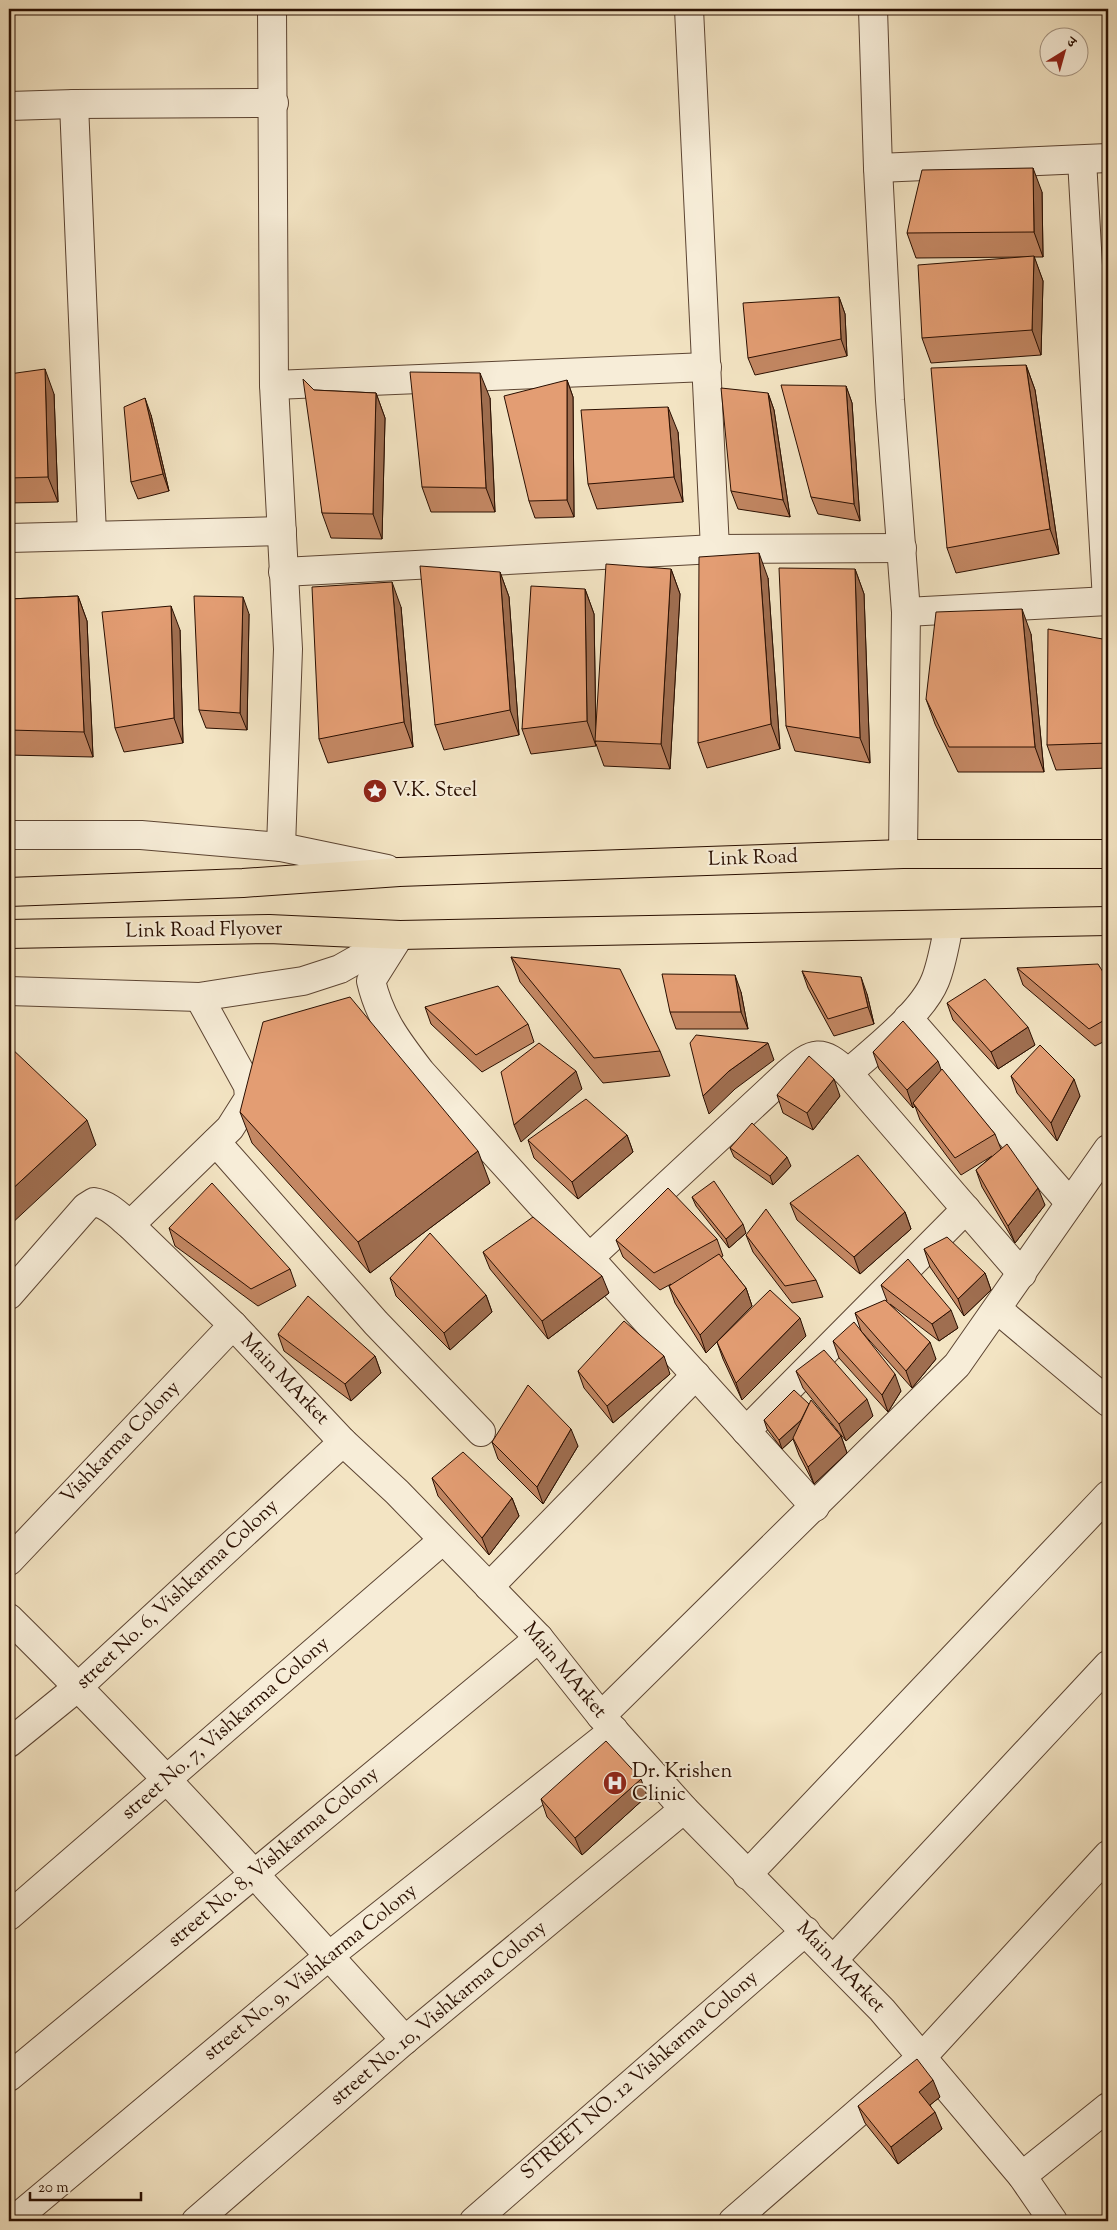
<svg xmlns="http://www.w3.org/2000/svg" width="1117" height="2230" font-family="'Sorts Mill Goudy','Noto Serif Devanagari',serif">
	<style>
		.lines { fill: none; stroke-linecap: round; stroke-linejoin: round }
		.minor-casing { stroke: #5c4432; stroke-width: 30 }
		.tertiary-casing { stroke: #5c4432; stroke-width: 30 }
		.primary-casing { stroke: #2a0f01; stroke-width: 30 }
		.minor { stroke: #f7edd8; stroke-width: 28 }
		.tertiary { stroke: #f7edd8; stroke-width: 28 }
		.primary { stroke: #f3e4c3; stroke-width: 28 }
		.wall { fill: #c38763; stroke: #2a0f01 }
		.shaded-wall { fill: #9f6e50; stroke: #2a0f01 }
		.building { fill: #e39d73; stroke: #2a0f01 }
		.labels { text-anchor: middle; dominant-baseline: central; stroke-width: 4; stroke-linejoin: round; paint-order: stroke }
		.poi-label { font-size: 20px; fill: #2a0f01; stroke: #f7edd8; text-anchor: start }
		.street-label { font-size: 20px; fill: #2a0f01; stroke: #f7edd8 }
	</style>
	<rect width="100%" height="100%" fill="#f3e4c3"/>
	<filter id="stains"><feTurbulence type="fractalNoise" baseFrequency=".004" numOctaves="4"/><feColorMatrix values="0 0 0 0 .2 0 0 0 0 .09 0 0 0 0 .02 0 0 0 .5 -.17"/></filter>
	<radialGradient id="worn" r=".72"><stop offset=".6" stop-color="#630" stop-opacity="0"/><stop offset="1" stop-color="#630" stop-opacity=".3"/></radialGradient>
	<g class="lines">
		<g class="minor-casing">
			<g id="minor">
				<path d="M272,9L274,385L288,649L281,847"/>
				<path d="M689,9L715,549"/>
				<path d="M873,9L878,168L890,400L906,612L903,854"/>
				<path d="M74,104L92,535"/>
				<path d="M9,106L74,104L274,103"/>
				<path d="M1082,160L1107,601"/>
				<path d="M878,168L1108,158"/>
				<path d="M274,385L707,367"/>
				<path d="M9,538L282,531"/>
				<path d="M283,572L715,549L902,548"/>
				<path d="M906,612L1108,601"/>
				<path d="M400,935L371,981C380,1019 398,1042 421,1072L815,1507"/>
				<path d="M908,1018L1070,1203"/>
				<path d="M848,1073C874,1050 922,1013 935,981C942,964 945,943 949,925"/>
				<path d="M216,1142L376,1323L481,1432"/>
				<path d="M130,1225L230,1128L249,1098L248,1086L199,997"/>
				<path d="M589,1258L787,1074C814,1051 821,1048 848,1073L1022,1274"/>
				<path d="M9,1295L86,1207L94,1202C108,1204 119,1216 130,1225L233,1325L343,1442L397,1492L539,1638L601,1716L684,1809L882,2010L1022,2176L1053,2221"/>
				<path d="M997,1309L1108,1402"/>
				<path d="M746,1431L966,1209"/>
				<path d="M9,1561L233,1325"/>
				<path d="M489,1587L696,1375"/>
				<path d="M9,1618C146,1753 276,1897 405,2040"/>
				<path d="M601,1716L957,1365L1108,1149"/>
				<path d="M9,1743L78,1687L343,1442"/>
				<path d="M747,1875L1108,1495"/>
				<path d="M9,1916L443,1540"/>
				<path d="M833,1960L1108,1665"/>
				<path d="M9,2077L539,1638"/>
				<path d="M1022,2176L1108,2107"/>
				<path d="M13,2221L329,1956L614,1730"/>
				<path d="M196,2221L405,2040L684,1809"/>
				<path d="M474,2221L806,1931"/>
				<path d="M733,2221L922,2057L1108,1855"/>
			</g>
		</g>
		<g class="tertiary-casing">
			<g id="tertiary">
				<path d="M9,835H141L281,847L387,869"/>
				<path d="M9,991L199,997L303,981L340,969L400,935"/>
			</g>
		</g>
		<g class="primary-casing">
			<g id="primary">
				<path d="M9,892L243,883L399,872L903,854H1108"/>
				<path d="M9,934L269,929L400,935L1108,921"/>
			</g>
		</g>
		<use href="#minor" class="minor"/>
		<use href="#tertiary" class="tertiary"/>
		<use href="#primary" class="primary"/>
	</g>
	<g class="wall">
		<path d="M1042,192L1043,257H1034L1043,281L1041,355L931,363L922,338L1029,257L916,258L907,233Z"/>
		<path d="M1108,196V226L1105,218Z"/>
		<path d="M1108,281V300L1104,288Z"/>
		<path d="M839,297L845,314L847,356L755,375L748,358Z"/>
		<path d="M1026,365L1035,390L1059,554L956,573L947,548Z"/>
		<path d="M9,374L54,394L58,502L9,503Z"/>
		<path d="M567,380L573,397L574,517L535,518L529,501Z"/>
		<path d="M846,386L852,403L860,521L818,514L811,497Z"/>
		<path d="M314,390L376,393L385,418L382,539L331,538L322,513Z"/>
		<path d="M768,393L774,410L790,517L738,509L731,491Z"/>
		<path d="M490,398L495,512H431L422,487Z"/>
		<path d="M151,415L169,491L138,499L131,482Z"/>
		<path d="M678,432L683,502L597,509L588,484Z"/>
		<path d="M671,569L680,594L670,769L604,766L596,744V746L531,754L522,729L585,589L594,614L596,730Z"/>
		<path d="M855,569L864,594L870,763L795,751L786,726Z"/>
		<path d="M500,572L509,597L519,735L444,750L435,725Z"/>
		<path d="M768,578L780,749L707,768L698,743Z"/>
		<path d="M78,596L87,621L93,757L9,755V599Z"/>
		<path d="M401,607L413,747L328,763L319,739Z"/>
		<path d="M249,614L247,730L206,728L199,710Z"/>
		<path d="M180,630L183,743L124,752L115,728Z"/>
		<path d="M1031,634L1044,772H958L935,724L926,699Z"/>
		<path d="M1108,640V768L1056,770L1047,745Z"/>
		<path d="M511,957L660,1051L670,1076L603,1083L520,982Z"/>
		<path d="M1017,968L1108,980V1050L1105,1041L1095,1046L1023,985Z"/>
		<path d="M802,971L867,994L874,1024L834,1036L808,988Z"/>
		<path d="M741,992L748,1029H676L670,1012Z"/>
		<path d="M947,1003L1035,1045L998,1069L953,1020Z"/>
		<path d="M425,1007L528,1024L534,1042L482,1072L431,1024Z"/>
		<path d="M873,1052L941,1071L995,1134L1001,1149L1045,1205L1015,1243L982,1187L976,1170L992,1156L961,1175L920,1120L915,1106L913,1108L879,1069Z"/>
		<path d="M1011,1076L1080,1096L1057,1141L1017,1093Z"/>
		<path d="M777,1095L840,1096L813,1130L783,1113Z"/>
		<path d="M240,1112L490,1183L370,1273L252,1143Z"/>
		<path d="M627,1135L633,1152L578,1199L534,1158L528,1140Z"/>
		<path d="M730,1148L791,1166L773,1185L734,1157Z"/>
		<path d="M692,1197L746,1233L729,1248L696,1206Z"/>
		<path d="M790,1203L905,1212L911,1229L860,1274L797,1220Z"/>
		<path d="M169,1228L290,1269L296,1286L258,1306L175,1246Z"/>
		<path d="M746,1235L816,1280L823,1297L792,1303L753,1252Z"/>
		<path d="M717,1239L723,1256L721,1257L746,1288L752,1306L706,1353L675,1303L669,1286L671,1284L660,1290L623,1257L616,1240Z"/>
		<path d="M924,1249L985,1273L991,1290L964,1316L930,1267Z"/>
		<path d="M483,1252L609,1293L548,1339L490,1269Z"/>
		<path d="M390,1278L486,1295L492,1312L450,1350L396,1296Z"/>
		<path d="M881,1285L958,1328L939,1341L890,1304L936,1359L912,1388L861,1331L855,1313L887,1301Z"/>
		<path d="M278,1334L375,1356L381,1373L351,1401L284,1351Z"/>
		<path d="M806,1336L742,1400L723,1359L717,1342Z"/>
		<path d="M833,1341L901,1391L888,1412L839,1358Z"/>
		<path d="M578,1371L670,1374L613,1423L584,1388Z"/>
		<path d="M796,1371L873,1416L846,1441L803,1388Z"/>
		<path d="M764,1420L841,1436L847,1453L814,1484L799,1455L793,1439L782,1449L767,1429Z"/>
		<path d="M492,1442L578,1446L543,1504L498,1459Z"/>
		<path d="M432,1478L512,1498L519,1516L489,1555L438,1496Z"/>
		<path d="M647,1796L582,1855L547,1817L541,1799Z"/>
		<path d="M940,2097L930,2105L942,2129L898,2164L865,2123L858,2106Z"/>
	</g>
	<g class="shaded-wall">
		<path d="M1033,168L1042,192L1043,257L1034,232Z"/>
		<path d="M1034,256L1043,281L1041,355L1032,330Z"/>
		<path d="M839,297L845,314L847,356L841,339Z"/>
		<path d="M1026,365L1035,390L1059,554L1050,529Z"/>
		<path d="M45,369L54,394L58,502L48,477Z"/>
		<path d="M480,373L490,398L495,512L486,488Z"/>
		<path d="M567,380L573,397L574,517L567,500Z"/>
		<path d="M846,386L852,403L860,521L854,504Z"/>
		<path d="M376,393L385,418L382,539L373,514Z"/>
		<path d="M768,393L774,410L790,517L783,500Z"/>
		<path d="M145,398L151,415L169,491L163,474Z"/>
		<path d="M668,407L678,432L683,502L674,477Z"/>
		<path d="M759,553L768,578L780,749L771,724Z"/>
		<path d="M671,569L680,594L670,769L661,744Z"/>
		<path d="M855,569L864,594L870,763L860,738Z"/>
		<path d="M500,572L509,597L519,735L510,710Z"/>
		<path d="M392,582L401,607L413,747L404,722Z"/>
		<path d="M585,589L594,614L596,742L595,741L596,746L587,721Z"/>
		<path d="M78,596L87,621L93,757L84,732Z"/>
		<path d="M243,597L249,614L247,730L240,713Z"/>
		<path d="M171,606L180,630L183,743L174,718Z"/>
		<path d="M1022,609L1031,634L1044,772L1035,747Z"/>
		<path d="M735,975L741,992L748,1029L741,1012Z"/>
		<path d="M861,977L867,994L874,1024L868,1007Z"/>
		<path d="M1028,1027L1035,1045L998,1069L991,1052Z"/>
		<path d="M768,1043L774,1060L735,1089L709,1114L703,1096L729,1071Z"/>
		<path d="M938,1061L944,1078L913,1103L915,1106L913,1108L907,1090Z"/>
		<path d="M576,1071L582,1089L521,1142L514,1125Z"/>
		<path d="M834,1079L840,1096L813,1130L807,1113Z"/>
		<path d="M1074,1079L1080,1096L1057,1141L1051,1123Z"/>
		<path d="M87,1120L96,1145L9,1226V1192Z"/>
		<path d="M627,1135L633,1152L578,1199L572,1182Z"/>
		<path d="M478,1151L490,1183L370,1273L358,1242Z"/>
		<path d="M787,1157L791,1166L773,1185L770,1176Z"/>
		<path d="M1038,1188L1045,1205L1015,1243L1008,1226Z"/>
		<path d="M905,1212L911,1229L860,1274L854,1257Z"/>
		<path d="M743,1224L746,1233L729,1248L726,1239Z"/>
		<path d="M985,1273L991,1290L964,1316L958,1299Z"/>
		<path d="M602,1276L609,1293L548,1339L542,1321Z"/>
		<path d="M746,1288L752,1306L706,1353L700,1335Z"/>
		<path d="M486,1295L492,1312L450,1350L444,1333Z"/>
		<path d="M951,1310L958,1328L939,1341L932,1324Z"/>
		<path d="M800,1318L806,1336L742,1400L736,1383Z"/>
		<path d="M930,1342L936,1359L912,1388L906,1371Z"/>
		<path d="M375,1356L381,1373L351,1401L345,1384Z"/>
		<path d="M664,1356L670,1374L613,1423L607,1406Z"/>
		<path d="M895,1374L901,1391L888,1412L882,1395Z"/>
		<path d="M867,1399L873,1416L846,1441L839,1424Z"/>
		<path d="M814,1409L817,1417L782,1449L779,1440Z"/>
		<path d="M571,1429L578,1446L543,1504L537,1487Z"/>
		<path d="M841,1436L847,1453L814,1484L808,1467Z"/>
		<path d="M512,1498L519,1516L489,1555L482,1538Z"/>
		<path d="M641,1779L647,1796L582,1855L575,1838Z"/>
		<path d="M933,2080L940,2097L925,2109L919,2092Z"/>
		<path d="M935,2112L942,2129L898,2164L891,2147Z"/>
	</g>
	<g class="building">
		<path d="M1033,168L1034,232L907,233L922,170Z"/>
		<path d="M1108,196V218H1105Z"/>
		<path d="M1034,256L1032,330L922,338L918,265Z"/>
		<path d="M1108,281V288H1104Z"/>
		<path d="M839,297L841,339L748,358L743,303Z"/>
		<path d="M1026,365L1050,529L947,548L931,368Z"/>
		<path d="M45,369L48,477L9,478V374Z"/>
		<path d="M410,372L480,373L486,488L422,487Z"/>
		<path d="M303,379L314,390L376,393L373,514L322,513Z"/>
		<path d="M567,380V500L529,501L504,396Z"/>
		<path d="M781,385L846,386L854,504L811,497Z"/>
		<path d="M721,388L768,393L783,500L731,491Z"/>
		<path d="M145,398L163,474L131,482L124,407Z"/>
		<path d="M668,407L674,477L588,484L581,410Z"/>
		<path d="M759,553L771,724L698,743L699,557Z"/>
		<path d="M606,564L671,569L661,744L595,741Z"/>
		<path d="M420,566L500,572L510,710L435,725Z"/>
		<path d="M779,568L855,569L860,738L786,726Z"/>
		<path d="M392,582L404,722L319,739L312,587Z"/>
		<path d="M531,586L585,589L587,721L522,729Z"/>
		<path d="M78,596L84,732L9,730V599Z"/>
		<path d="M194,596L243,597L240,713L199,710Z"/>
		<path d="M171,606L174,718L115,728L102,612Z"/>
		<path d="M1022,609L1035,747H949L926,699L936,612Z"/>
		<path d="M1048,629L1108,640V743L1047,745Z"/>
		<path d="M511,957L620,969L660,1051L594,1058Z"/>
		<path d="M1098,964L1108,980V1018L1089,1029L1017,968Z"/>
		<path d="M802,971L861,977L868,1007L828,1019Z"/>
		<path d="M662,974L735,975L741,1012H670Z"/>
		<path d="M985,979L1028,1027L991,1052L947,1003Z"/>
		<path d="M498,986L528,1024L476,1055L425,1007Z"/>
		<path d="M350,997L478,1151L358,1242L240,1112L263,1022Z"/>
		<path d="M903,1021L938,1061L907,1090L873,1052Z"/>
		<path d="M1108,1032V1040L1103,1036Z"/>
		<path d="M696,1035L768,1043L729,1071L703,1096L690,1043Z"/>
		<path d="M539,1043L576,1071L514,1125L501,1072Z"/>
		<path d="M1040,1045L1074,1079L1051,1123L1011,1076Z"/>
		<path d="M9,1046L87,1120L9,1192Z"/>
		<path d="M809,1056L834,1079L807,1113L777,1095Z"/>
		<path d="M942,1069L995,1134L955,1158L913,1103Z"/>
		<path d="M586,1099L627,1135L572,1182L528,1140Z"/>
		<path d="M752,1123L787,1157L770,1176L730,1148Z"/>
		<path d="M1007,1144L1038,1188L1008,1226L976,1170Z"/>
		<path d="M858,1155L905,1212L854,1257L790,1203Z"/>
		<path d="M714,1181L743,1224L726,1239L692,1197Z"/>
		<path d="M212,1183L290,1269L251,1289L169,1228Z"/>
		<path d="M668,1188L717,1239L654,1273L616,1240Z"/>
		<path d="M766,1209L816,1280L785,1286L746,1235Z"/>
		<path d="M533,1217L602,1276L542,1321L483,1252Z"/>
		<path d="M430,1233L486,1295L444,1333L390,1278Z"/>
		<path d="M947,1237L985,1273L958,1299L924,1249Z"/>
		<path d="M719,1254L746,1288L700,1335L669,1286Z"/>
		<path d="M908,1259L951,1310L932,1324L881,1285Z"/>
		<path d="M770,1290L800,1318L736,1383L717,1342Z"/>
		<path d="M308,1296L375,1356L345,1384L278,1334Z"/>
		<path d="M885,1300L930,1342L906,1371L855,1313Z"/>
		<path d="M624,1321L664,1356L607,1406L578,1371Z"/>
		<path d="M854,1322L895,1374L882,1395L833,1341Z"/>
		<path d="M824,1350L867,1399L839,1424L796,1371Z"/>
		<path d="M528,1385L571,1429L537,1487L492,1442Z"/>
		<path d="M794,1390L809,1404L801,1420L779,1440L764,1420Z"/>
		<path d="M811,1400L841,1436L808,1467L793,1438Z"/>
		<path d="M463,1452L512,1498L482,1538L432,1478Z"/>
		<path d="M606,1741L641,1779L575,1838L541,1799Z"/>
		<path d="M917,2059L933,2080L919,2092L935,2112L891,2147L858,2106Z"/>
	</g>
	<defs>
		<g id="sight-disc" transform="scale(1.25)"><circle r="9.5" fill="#8f2418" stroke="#f7edd8"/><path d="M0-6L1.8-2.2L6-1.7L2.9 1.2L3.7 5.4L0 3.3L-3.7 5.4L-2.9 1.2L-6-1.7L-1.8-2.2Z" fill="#fff"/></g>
		<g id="hospital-disc" transform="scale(1.25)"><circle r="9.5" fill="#8f2418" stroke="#f7edd8"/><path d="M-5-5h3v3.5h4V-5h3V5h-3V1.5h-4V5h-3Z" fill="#fff"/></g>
	</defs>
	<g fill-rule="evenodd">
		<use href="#sight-disc" x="375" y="791"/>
		<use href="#hospital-disc" x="615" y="1783"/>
	</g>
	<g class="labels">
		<g class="poi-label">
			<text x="392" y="791">V.K. Steel</text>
			<text x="632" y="1772">Dr. Krishen<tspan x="632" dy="23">Clinic</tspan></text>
		</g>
		<g class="street-label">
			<text transform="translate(753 859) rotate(-2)">Link Road</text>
			<text transform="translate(204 931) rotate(-1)">Link Road Flyover</text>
			<text transform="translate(284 1380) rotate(46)">Main MArket</text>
			<text transform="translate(121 1443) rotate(-46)">Vishkarma Colony</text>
			<text transform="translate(178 1595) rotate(-43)">street No. 6, Vishkarma Colony</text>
			<text transform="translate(564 1671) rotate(50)">Main MArket</text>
			<text transform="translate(226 1729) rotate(-41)">street No. 7, Vishkarma Colony</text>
			<text transform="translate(274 1858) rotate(-40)">street No. 8, Vishkarma Colony</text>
			<text transform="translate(840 1968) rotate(46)">Main MArket</text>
			<text transform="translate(311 1973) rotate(-39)">street No. 9, Vishkarma Colony</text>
			<text transform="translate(439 2014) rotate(-40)">street No. 10, Vishkarma Colony</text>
			<text transform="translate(640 2076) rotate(-41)">STREET NO. 12 Vishkarma Colony</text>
		</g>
	</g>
	<rect width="1117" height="2230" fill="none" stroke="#f3e4c3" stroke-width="30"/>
	<rect x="10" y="10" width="1097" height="2210" fill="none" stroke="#2a0f01" stroke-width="2.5"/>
	<rect x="15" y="15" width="1087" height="2200" fill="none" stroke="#2a0f01"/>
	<g transform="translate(1064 52) rotate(37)"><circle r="24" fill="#f7edd8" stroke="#a59482"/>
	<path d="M0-4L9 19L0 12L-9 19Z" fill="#8f2418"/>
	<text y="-8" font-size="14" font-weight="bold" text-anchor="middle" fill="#2a0f01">उ</text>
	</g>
	<path d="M30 2192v8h111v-8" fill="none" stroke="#2a0f01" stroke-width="2.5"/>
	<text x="38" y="2192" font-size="15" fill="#2a0f01" stroke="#f7edd8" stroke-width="4" paint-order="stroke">20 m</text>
	<rect width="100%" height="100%" filter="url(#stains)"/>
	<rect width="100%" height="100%" fill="url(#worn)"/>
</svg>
